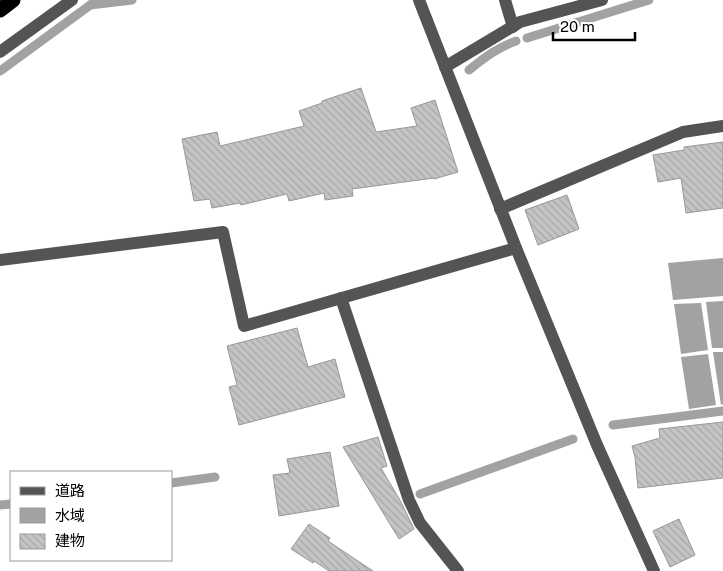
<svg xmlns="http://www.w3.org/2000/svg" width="723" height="571" font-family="'Public Sans','Noto Sans JP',sans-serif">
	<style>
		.water { fill: #a2a2a2 }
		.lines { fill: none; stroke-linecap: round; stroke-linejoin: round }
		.stream { stroke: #a2a2a2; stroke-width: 9 }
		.building { fill: url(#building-back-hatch); stroke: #989898 }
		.minor { stroke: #545454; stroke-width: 12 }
		.highway { stroke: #000; stroke-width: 15 }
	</style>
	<defs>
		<pattern id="building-back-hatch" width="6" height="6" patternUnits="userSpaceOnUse" patternTransform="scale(1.25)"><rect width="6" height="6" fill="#c4c4c4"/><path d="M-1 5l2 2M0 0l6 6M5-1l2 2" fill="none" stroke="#a7a7a7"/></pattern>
	</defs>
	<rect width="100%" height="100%" fill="#fff"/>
	<g class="water">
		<path d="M723,258V296L673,300L668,263Z"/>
		<path d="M723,301V348H712L706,302Z"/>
		<path d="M701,303L708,350L681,354L674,304Z"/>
		<path d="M713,352H723V404L721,405Z"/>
		<path d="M708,354L716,405L689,409L681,357Z"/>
	</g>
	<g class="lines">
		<g class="stream">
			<path d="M90,5L132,0"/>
			<path d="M527,38L649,0"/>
			<path d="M469,70C484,58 498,47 516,41"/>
			<path d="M0,71L97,0"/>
			<path d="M613,425L723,411"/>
			<path d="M171,483L215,477"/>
			<path d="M420,494L573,439"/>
			<path d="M0,505L11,504"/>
		</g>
	</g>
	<g class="building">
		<path d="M361,88L376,132L417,126L411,108L435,100L458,172L434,179V178L352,189L353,196L325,200L324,193L289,201L287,194L241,205L240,203L212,208L210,199L194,201L182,139L217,132L220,146L304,126L299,111L322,103V101Z"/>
		<path d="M723,142V208L686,213L681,178L658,182L653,155L684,150V147Z"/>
		<path d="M567,195L579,229L538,245L525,210Z"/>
		<path d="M297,328L308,367L335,359L345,397L239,425L229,387L237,385L227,346Z"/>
		<path d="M723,422V478L638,488L635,457L632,446L660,438L659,429Z"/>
		<path d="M378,437L387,466L381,468L401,502L414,529L399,539L343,447Z"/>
		<path d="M330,452L339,506L279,516L273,475L290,473L287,459Z"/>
		<path d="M679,519L695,555L670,567L653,531Z"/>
		<path d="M309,524L330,538L328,541L373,571H329L314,561L313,563L291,549Z"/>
	</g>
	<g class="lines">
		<g class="minor">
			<path d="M419,0L516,248L597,445L654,571"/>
			<path d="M505,0L513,27"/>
			<path d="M0,52L72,0"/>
			<path d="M445,67L520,22L602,0"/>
			<path d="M500,209L683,132L723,126"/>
			<path d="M0,260L223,232L244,326L516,248"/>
			<path d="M341,298L409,500L420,523L458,571"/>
		</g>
		<path class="highway" d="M0,10L13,0"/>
	</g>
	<rect x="10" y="471" width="162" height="90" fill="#ffffff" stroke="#999999"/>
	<rect x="20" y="487" width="25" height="8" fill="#545454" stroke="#999999"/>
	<text x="55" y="496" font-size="15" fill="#000000">道路</text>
	<rect x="20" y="508" width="25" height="15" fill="#a2a2a2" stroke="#999999"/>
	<text x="55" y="521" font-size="15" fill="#000000">水域</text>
	<rect x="20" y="534" width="25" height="15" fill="url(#building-back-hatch)" stroke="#999999"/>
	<text x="55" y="546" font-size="15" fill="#000000">建物</text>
	<path d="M553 32v8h82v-8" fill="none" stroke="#000000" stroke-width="2.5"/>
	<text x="560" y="32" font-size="15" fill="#000000" stroke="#ffffff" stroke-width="4" paint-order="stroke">20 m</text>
</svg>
